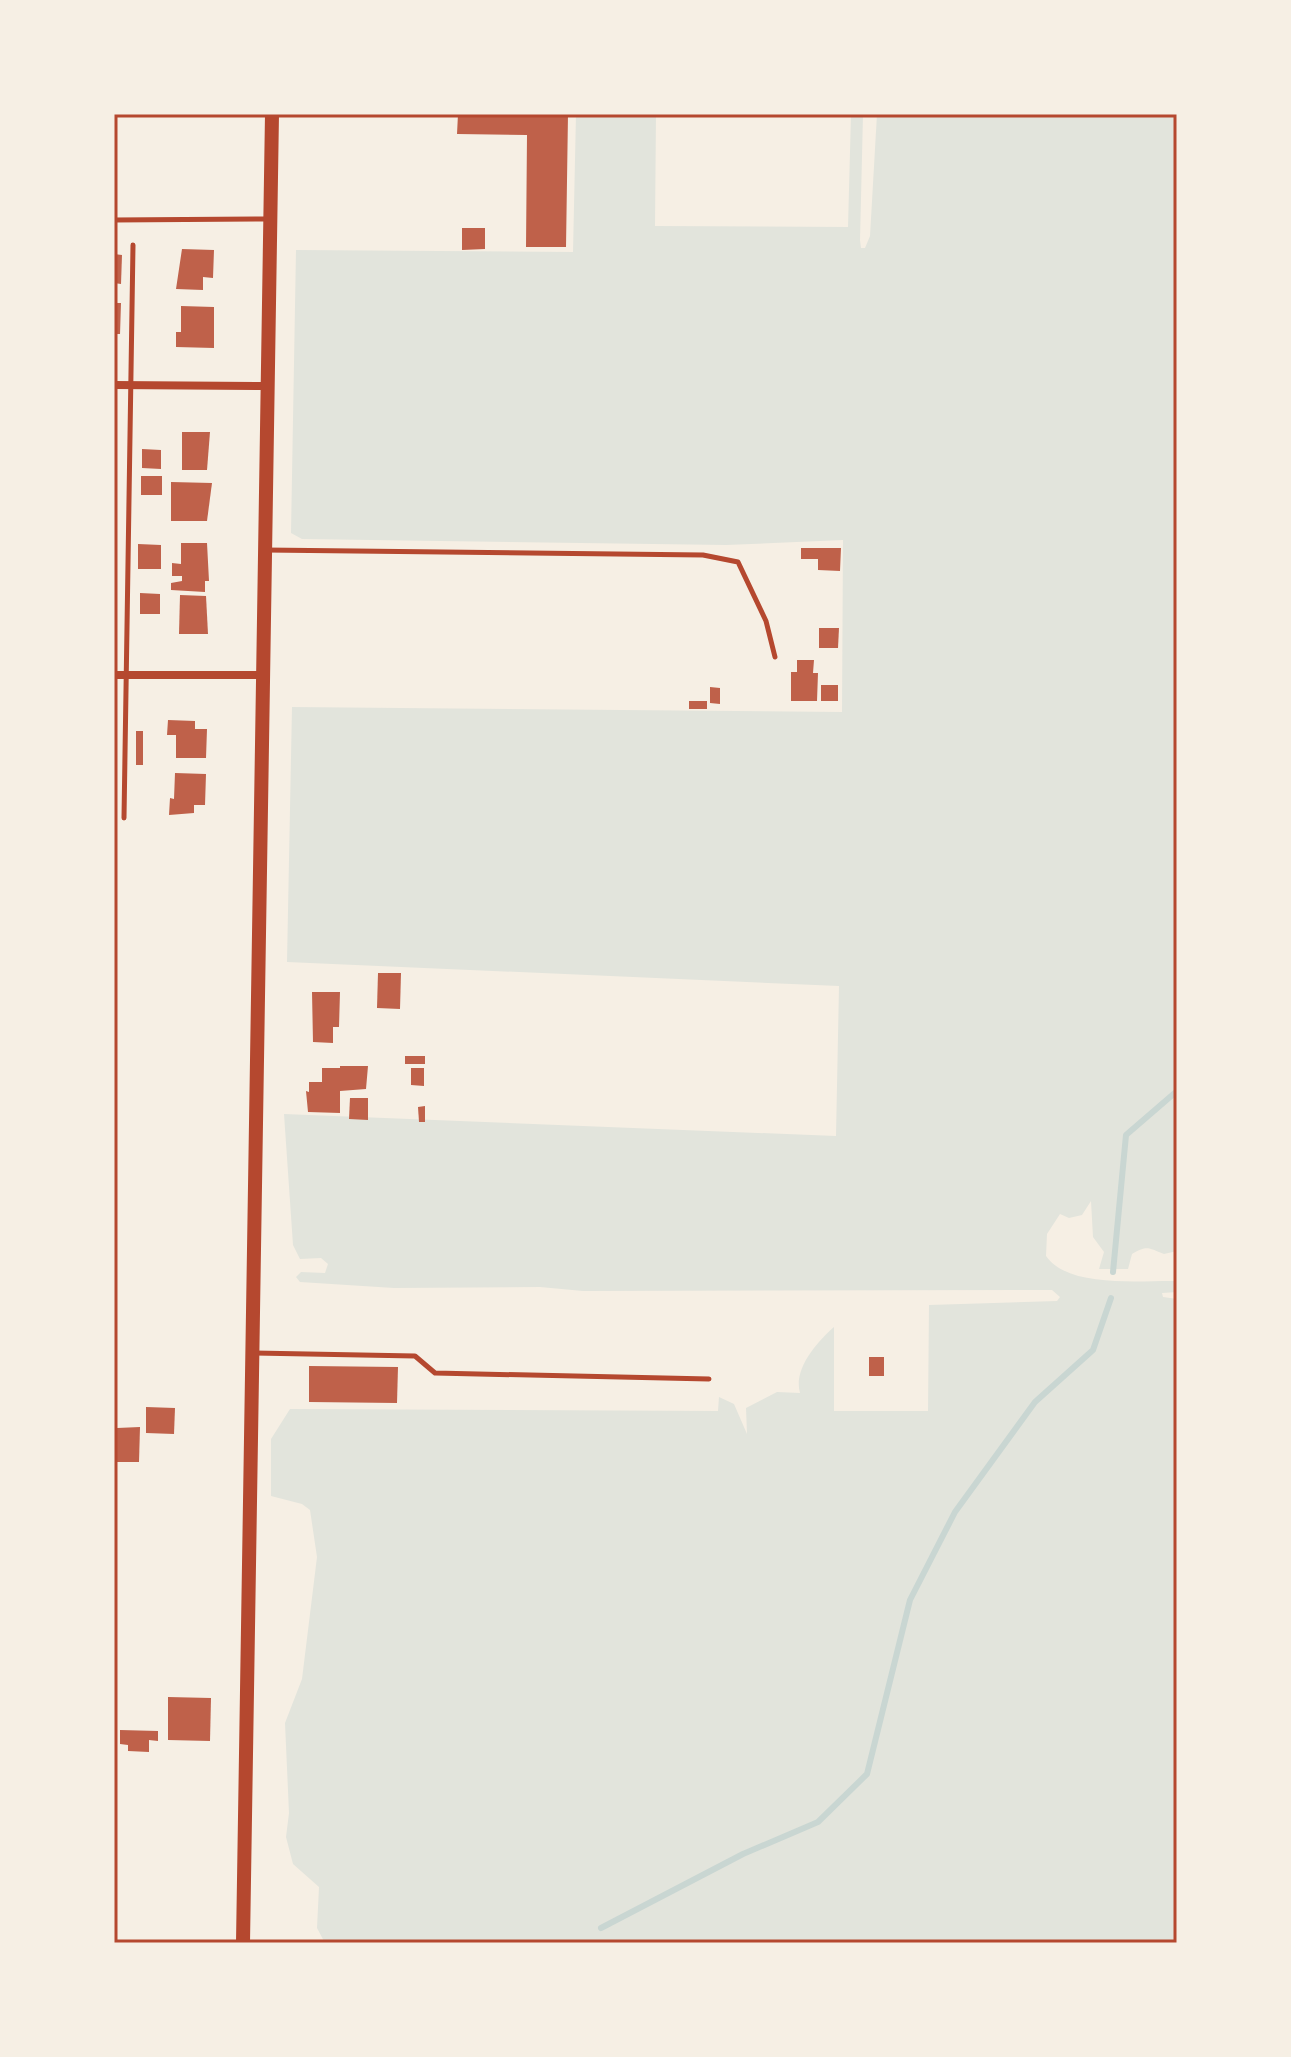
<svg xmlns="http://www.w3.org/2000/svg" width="1291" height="2057" font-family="Quicksand,sans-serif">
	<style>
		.green { fill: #e2e4dc }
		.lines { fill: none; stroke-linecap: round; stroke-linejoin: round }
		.stream { stroke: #c9d6d2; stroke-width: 6 }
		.building { fill: #bf614a }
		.service { stroke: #b5482f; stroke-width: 5 }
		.minor { stroke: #b5482f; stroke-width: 8 }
		.secondary { stroke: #b5482f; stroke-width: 14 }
		.neatline { fill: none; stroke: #b5482f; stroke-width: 3 }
	</style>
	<rect width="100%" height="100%" fill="#f6efe4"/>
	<path class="green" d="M576,114H656L655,226L848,227L851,114H863L860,240L861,248H865L870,236L877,114H1177V1251L1164,1254C1148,1248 1148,1245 1132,1254L1128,1269H1099L1104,1252L1093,1237L1091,1201L1082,1215L1069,1218L1060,1214L1047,1234L1046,1256C1069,1289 1142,1280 1177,1281V1292L1162,1293L1163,1297L1177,1299V1943H325L317,1928L319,1887L293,1864L286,1837L289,1813L285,1723L302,1679L317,1557L310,1510L302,1504L271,1496V1439L290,1409L718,1411L719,1397L734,1404L747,1434L746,1408L777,1392L800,1393C793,1369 817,1342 834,1327V1411H928L929,1305L1057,1301L1060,1297L1052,1290L583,1291L540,1287L394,1288L300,1282L296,1277L301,1272L325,1273L328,1264L321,1258L300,1259L293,1245L284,1114L836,1136L839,986L287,962L292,707L842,712L843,540L726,545L302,539L291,533L296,250L573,252Z"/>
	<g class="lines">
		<g class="stream">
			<path d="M1113,1272L1126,1135L1177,1091"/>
			<path d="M601,1928L743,1854L818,1822L867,1774L910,1600L955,1512L1035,1402L1093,1350L1111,1298"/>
		</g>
	</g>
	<g class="building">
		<path d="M458,114H568L566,247H526L527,135L457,134Z"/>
		<path d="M462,228H485V249L462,250Z"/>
		<path d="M182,249L214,250L213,278L203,277V290L176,289Z"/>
		<path d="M114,254L122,255L121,284L114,283Z"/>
		<path d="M114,303H121L120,334H114Z"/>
		<path d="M181,306L214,307V348L176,347V332H181Z"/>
		<path d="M182,432H210L207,470H182Z"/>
		<rect x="114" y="434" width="3" height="23"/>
		<path d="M142,449L161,450V469L142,468Z"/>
		<rect x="141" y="476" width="21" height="19"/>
		<path d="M171,482L212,483L207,521H171Z"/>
		<path d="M181,543H207L209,581H205V592L171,590V583L182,581V576H172V563L181,564Z"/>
		<path d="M138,544L161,545V569H138Z"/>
		<path d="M801,548H841L840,571L818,570V559H801Z"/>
		<path d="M140,593L160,594V614H140Z"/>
		<path d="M180,595L206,596L208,634H179Z"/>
		<path d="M819,628H839L838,648H819Z"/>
		<path d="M797,660H814L813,673H818L817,701H791V672H797Z"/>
		<rect x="821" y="685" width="17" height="16"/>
		<path d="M710,687L720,688V704L710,703Z"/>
		<rect x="689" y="701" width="18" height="8"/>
		<path d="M168,720L195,721V729H207L206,758H176V735H167Z"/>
		<rect x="136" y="731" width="7" height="34"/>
		<path d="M175,773L206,774L205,805H194V813L169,815L170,798L174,799Z"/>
		<path d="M378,973H401L400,1009L377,1008Z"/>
		<path d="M312,992H340L339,1027H333V1043L313,1042Z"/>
		<rect x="405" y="1056" width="20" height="8"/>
		<path d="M340,1066H368L366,1089L340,1091V1113L308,1112L306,1091L309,1092V1082H322V1068H340Z"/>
		<path d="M411,1068H424V1086L411,1085Z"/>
		<path d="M350,1098H368V1120L349,1119Z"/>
		<path d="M425,1106V1122H419L418,1107Z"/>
		<rect x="869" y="1357" width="15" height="19"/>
		<path d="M309,1366L398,1367L397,1403L309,1402Z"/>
		<path d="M146,1407L175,1408L174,1434L146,1433Z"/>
		<path d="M140,1427L139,1462H115L117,1428Z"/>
		<path d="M168,1697L211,1698L210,1741L168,1740Z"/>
		<path d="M120,1730L158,1731V1741L149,1740V1752L128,1751V1745L120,1744Z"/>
	</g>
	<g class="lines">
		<g class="service">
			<path d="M114,220L268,219"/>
			<path d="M265,550L703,555L738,562L766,621L775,657"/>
			<path d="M124,818L133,245"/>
			<path d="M253,1353L415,1356L435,1373L709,1379"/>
		</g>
		<g class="minor">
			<path d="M114,385L268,386"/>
			<path d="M114,675H262"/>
		</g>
		<path class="secondary" d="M243,1943L272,114"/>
	</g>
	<rect width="1291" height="2057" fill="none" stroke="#f6efe4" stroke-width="232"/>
	<rect x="116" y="116" width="1059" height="1825" class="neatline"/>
</svg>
